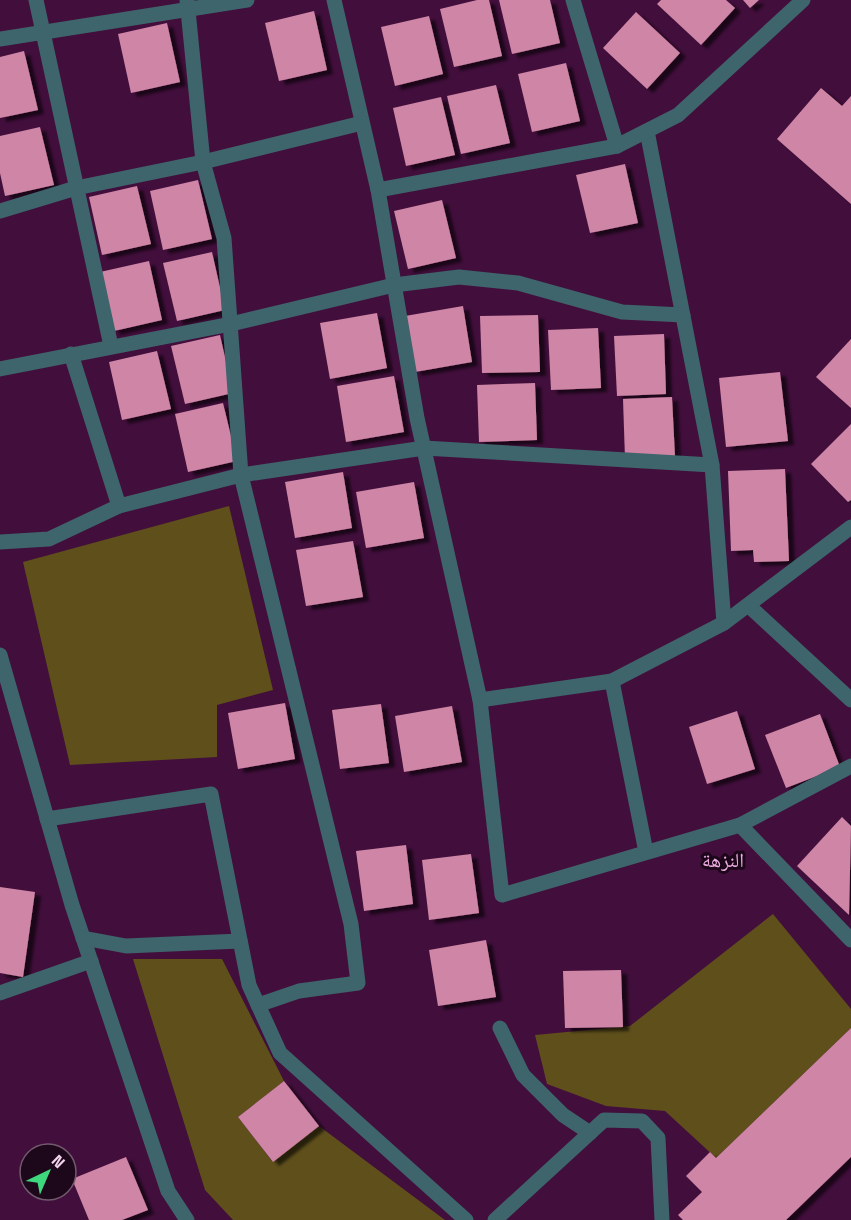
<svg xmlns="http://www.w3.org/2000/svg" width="851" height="1220" font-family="'Space Grotesk','Noto Naskh Arabic',sans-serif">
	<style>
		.green { fill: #5e4f1b }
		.building { fill: #cf85a5; filter: url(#shadow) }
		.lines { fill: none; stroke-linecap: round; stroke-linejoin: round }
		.street { stroke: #3e646c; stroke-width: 15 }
		.labels { text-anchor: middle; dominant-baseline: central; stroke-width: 6; stroke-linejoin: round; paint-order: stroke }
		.neighbourhood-label { font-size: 20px; fill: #ebace0; stroke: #1d071a }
	</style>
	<defs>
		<filter id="shadow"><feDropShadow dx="6" dy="4" stdDeviation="1.5" flood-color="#0009"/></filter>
	</defs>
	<rect width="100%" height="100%" fill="#420e3c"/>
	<g class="green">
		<path d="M229,506L273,690L217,705V757L70,765L23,562Z"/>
		<path d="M773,914L851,1009V1028L716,1158L665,1111L606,1106L547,1084L535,1035L630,1026Z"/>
		<path d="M133,959H222L284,1081L238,1117L272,1161L319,1126L445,1220H233L205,1190Z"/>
	</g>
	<g class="building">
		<path d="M477,0H489L502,56L454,67L440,9Z"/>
		<path d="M499,0H550L560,43L512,54Z"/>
		<path d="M661,0H726L735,8L701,45L657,4Z"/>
		<path d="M743,0H759L750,8Z"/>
		<path d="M314,11L327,70L279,81L265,23Z"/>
		<path d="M636,12L680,53L647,89L603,48Z"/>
		<path d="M429,16L443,74L395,86L381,27Z"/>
		<path d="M167,23L180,82L131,93L118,34Z"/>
		<path d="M24,51L38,110L0,118V57Z"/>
		<path d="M566,63L580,121L532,132L518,74Z"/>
		<path d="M496,85L510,143L461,154L447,96Z"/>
		<path d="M821,88L842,106L851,96V204L777,139Z"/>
		<path d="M441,97L455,155L406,166L393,108Z"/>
		<path d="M40,127L54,185L5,196L0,173V136Z"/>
		<path d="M625,164L638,223L590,233L576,175Z"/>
		<path d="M198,180L212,239L163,250L150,191Z"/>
		<path d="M137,186L151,244L102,255L89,197Z"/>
		<path d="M442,200L456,258L408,269L394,211Z"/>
		<path d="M212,252L225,310L177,321L163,263Z"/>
		<path d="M149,261L162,320L114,331L100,272Z"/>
		<path d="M463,306L472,362L415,372L405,316Z"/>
		<path d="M377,313L387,368L330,379L320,323Z"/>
		<path d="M538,315L540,372L482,373L480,316Z"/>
		<path d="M598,328L601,388L551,390L548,330Z"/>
		<path d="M664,334L666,394L617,396L614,336Z"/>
		<path d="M220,335L233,393L185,404L171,346Z"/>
		<path d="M851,339V408L816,377Z"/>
		<path d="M157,351L171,409L122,420L109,362Z"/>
		<path d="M780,372L788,441L726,447L719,378Z"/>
		<path d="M394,376L404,432L346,442L337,386Z"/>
		<path d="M535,383L537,440L479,442L477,385Z"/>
		<path d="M672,397L675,457L625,459L623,399Z"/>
		<path d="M223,403L237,461L188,472L175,414Z"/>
		<path d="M851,424V500L848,502L811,464Z"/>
		<path d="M785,469L789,561L754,562L753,550L731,551L728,471Z"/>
		<path d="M343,472L352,528L295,538L285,482Z"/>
		<path d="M414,482L424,538L366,548L356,492Z"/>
		<path d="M353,541L363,597L306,606L296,550Z"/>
		<path d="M285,703L295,759L238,769L228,713Z"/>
		<path d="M381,704L389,763L340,769L332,710Z"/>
		<path d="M452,706L462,762L404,772L395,716Z"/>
		<path d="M737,711L755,769L707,784L689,727Z"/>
		<path d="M820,714L840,767L786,788L765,735Z"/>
		<path d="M842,817L851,826L849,915L797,866Z"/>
		<path d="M406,845L413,904L364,911L356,851Z"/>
		<path d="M471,854L479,913L429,920L422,860Z"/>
		<path d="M0,887L35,892L23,977L0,973Z"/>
		<path d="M486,940L496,997L438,1006L429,950Z"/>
		<path d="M621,970L623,1027L565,1028L563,971Z"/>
		<path d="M851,1028V1157L786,1220H683L678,1215L702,1192L686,1176L710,1152L716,1158Z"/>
		<path d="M284,1081L319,1126L273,1162L238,1117Z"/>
		<path d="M126,1157L148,1210L122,1220H89L72,1179Z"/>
	</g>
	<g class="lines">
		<g class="street">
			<path d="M36,0L111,346"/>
			<path d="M187,0L203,162L224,238L241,475L351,924L358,983L299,991L258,1005"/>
			<path d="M334,0L378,190L417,418L480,700L502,895L740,825L851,766"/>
			<path d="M573,0L617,146"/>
			<path d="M0,39L247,0"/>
			<path d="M647,131L712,465L724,623"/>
			<path d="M378,190L617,146L678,115L803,0"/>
			<path d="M0,211L76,188L203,162L362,123"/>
			<path d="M71,354L119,506L241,475L424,448L712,465"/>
			<path d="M0,369L231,324L394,285L459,277L518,283L622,312L683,315"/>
			<path d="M0,542L49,539L119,506"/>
			<path d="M749,606L851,700"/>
			<path d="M0,655L72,905L168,1191L187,1220"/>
			<path d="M612,681L646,852"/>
			<path d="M480,700L612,681L724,623L851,527"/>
			<path d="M47,819L211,794L249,985L280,1053L466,1220"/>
			<path d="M740,825L851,940"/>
			<path d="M83,938L126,946L240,941"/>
			<path d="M0,993L91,961"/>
			<path d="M500,1028L523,1075L563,1115L590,1133"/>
			<path d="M495,1220L604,1120L642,1121L658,1138L662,1220"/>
		</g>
	</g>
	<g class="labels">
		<g class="neighbourhood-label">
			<text x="723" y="860">النزهة</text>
		</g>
	</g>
	<g transform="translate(48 1172) rotate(44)"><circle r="28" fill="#1d071a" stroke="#73596e" stroke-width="1.5"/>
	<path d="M0-4.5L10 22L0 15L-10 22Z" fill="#3ed77d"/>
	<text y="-9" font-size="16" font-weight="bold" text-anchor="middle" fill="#f3d3ed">N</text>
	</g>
</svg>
